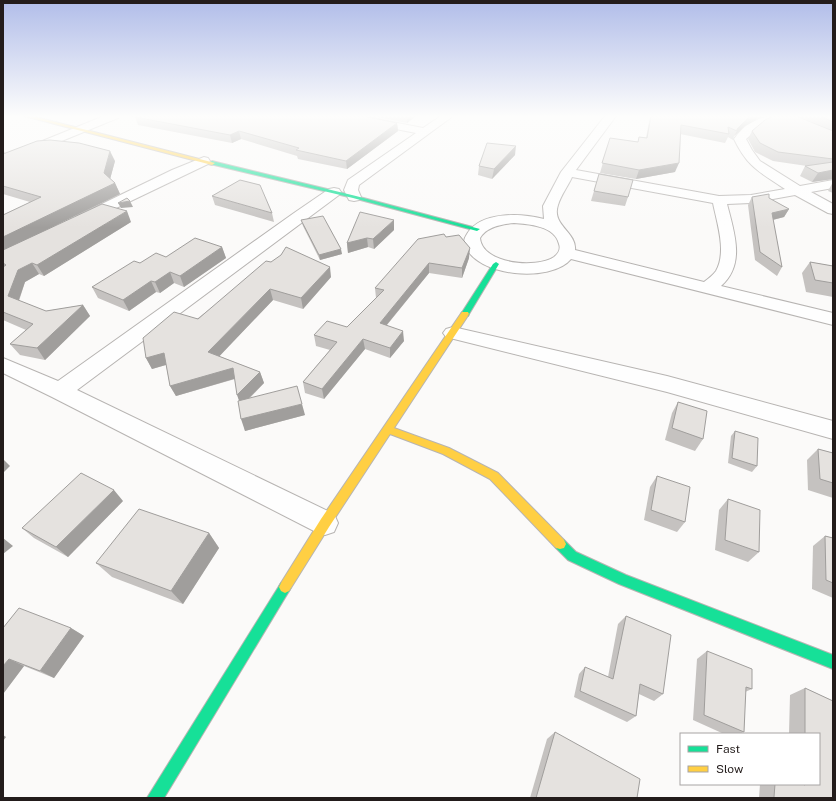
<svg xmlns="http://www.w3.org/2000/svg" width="836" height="801" font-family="'Public Sans',sans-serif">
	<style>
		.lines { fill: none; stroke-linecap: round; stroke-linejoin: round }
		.street-casing { stroke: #b7b4b2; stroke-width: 2 }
		.fast-casing { stroke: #b7b4b2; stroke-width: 2 }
		.slow-casing { stroke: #b7b4b2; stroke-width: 2 }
		.street { fill: #fefefe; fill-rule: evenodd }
		.fast { fill: #16e098; fill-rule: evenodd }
		.slow { fill: #ffcf43; fill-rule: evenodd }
		.wall { fill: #c5c2c0 }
		.shaded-wall { fill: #a09e9c }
		.building { fill: #e5e2df; stroke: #a09e9c }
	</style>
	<rect width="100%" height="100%" fill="#fbfaf9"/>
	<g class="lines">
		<g class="street-casing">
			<g id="street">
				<path d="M104,116H119L118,118L3,165V157Z"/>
				<path d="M340,116H362L423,128L441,116H453L359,185L358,190L361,197L359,200L354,201L349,200L344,190L348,180L416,133L345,119Z"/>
				<path d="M605,116H616L576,170L719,196L751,195L785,189C760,172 748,168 734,139C747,121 760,116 781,116L780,118L760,127L746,139L752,150L760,161L800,186L833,180V188L811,192L833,204V214L828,213L795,195L751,203L727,204C734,232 746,264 721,286L833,313V325L571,259C551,283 476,277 465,245C463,241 465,237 467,234C481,211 521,213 544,219L543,206L561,172ZM572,177L713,203C717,223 727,252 716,271C713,275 708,279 704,282L575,250C577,232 551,225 558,205C561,195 568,186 572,177ZM514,223C529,224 555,226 559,244C561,249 558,254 554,257C536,269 482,264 480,238C486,227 502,224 514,223Z"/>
				<path d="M204,157L208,158L210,161L208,164L87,222L82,223L77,222L75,219L77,216L172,170Z"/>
				<path d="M334,188L339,189L341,192L339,195L77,390L334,514L338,523L334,532L325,535L316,532L52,397L3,373V358L58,381L294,213L329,189Z"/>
				<path d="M453,327L667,376L833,421V439L667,392L446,337L443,333L446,329Z"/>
			</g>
		</g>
		<g class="fast-casing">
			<g id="fast">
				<path d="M212,161L356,196L480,229L477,231L353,198L210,164L209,163Z"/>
				<path d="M496,262L499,264L469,314L468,316H462L461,314L493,264Z"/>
				<path d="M560,539L564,540L576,552L626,575L833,655V669L619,584L568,560L556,548L554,544L556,540Z"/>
				<path d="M285,581L289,583L291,587L289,591L164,798H147L281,583Z"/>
			</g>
		</g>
		<g class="slow-casing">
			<g id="slow">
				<path d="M24,116H32L215,163L212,165Z"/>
				<path d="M462,312H468L469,314L394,428L449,448L498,473L564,540L566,544L564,548L560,549L556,548L490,479L443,454L390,434L329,527L289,591L285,593L281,591L279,587L281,583L321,519Z"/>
			</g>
		</g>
		<use href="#street" class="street"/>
		<use href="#fast" class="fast"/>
		<use href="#slow" class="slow"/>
	</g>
	<g class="wall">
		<path d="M131,116H363L397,123L398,131L347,169L298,159L297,156L241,139L232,143L138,125L135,117H136Z"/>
		<path d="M370,116H416L407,123Z"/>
		<path d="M650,116H767L760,118L745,126L734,136L733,140L728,137L725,143L680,134L675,172L636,179L600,173L610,138L638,142L639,137L646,138Z"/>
		<path d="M798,116H833V179L812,182L800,176L805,166H807L773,161L755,152L748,139L752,131L816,124Z"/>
		<path d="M3,149L5,153L115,161L110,179L115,183L120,194L48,229L131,222L44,276L39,274L25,282L19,301L46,311L83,305L90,316L45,360L20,355L10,344L26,330L3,320V215L30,202L3,194Z"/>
		<path d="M515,155L492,179L478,175L479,166Z"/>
		<path d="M599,174L628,197L625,206L591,201Z"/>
		<path d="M833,182V196L832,195L833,193L828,191Z"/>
		<path d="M212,196L272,213L274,222L215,205Z"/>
		<path d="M752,197L769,198L789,209L784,217L773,220L782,267L777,276L755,260L748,205Z"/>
		<path d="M301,220L342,254L320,260L303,226Z"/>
		<path d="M394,230L374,249L368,247L348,253L347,243Z"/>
		<path d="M446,237L469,258L462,278L429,273L387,325L404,341L390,358L365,349L324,399L305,393L303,382L330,350L316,346L314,335L347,327L376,298L375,288Z"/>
		<path d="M222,247L226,258L184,287L174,283L160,293L156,292L129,311L98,298L92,287L140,263L166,257Z"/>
		<path d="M271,262L331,277L303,309L273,300L219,356L260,372L264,383L250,398L305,415L245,431L235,379L176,396L170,386L166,365L152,369L146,358Z"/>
		<path d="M810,262L833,266V297L806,292L802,273Z"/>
		<path d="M678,402L703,439L695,451L665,440L672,413Z"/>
		<path d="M735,431L757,466L752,472L728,463L731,436Z"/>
		<path d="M818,449L833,453V498L808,490L807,460Z"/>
		<path d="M657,476L685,522L677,532L644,520L650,487Z"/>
		<path d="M728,499L759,552L748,562L715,550L719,510Z"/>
		<path d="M123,501L68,557L34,538L22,528Z"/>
		<path d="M209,533L219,548L183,604L112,577L96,563Z"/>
		<path d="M825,536L833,538V598L812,589L813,546Z"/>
		<path d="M626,616L663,694L654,701L639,694L636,716L627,722L574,697L579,674L585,667L608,677L618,624Z"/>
		<path d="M3,628H71L84,636L54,678L24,666L3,694Z"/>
		<path d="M707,651L752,689L745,692L744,732L739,734H724L693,720L697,659Z"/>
		<path d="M805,688L833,701V798H759L760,784H819V734H789L790,695Z"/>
		<path d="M555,732L637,798H530L547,739Z"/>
	</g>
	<g class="shaded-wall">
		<path d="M407,116H416L407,123Z"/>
		<path d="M751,116H767L760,118L745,126L734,136L737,131V129L749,117Z"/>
		<path d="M397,123L398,131L347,169L346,161Z"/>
		<path d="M239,131L241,139L232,143L230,135Z"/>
		<path d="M516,146L515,155L492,179L494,169Z"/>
		<path d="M110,151L115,161L109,183L104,173Z"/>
		<path d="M679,163L675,172L636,179L639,170Z"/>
		<path d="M833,170V179L812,182L818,173Z"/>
		<path d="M115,183L120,194L3,251V237Z"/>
		<path d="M130,201L133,207L121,208L118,203Z"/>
		<path d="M789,209L784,217L768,221L772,213Z"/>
		<path d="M127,211L131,222L44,276L37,265Z"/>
		<path d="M394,220V230L374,249L373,239Z"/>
		<path d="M367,238L368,247L348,253L347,243Z"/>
		<path d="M222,247L226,258L184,287L180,276Z"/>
		<path d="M470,248L469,258L462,278V268Z"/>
		<path d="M341,249L342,254L320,260L319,255Z"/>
		<path d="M32,263L39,274L25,282L16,308L8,296L18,270Z"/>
		<path d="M429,263V273L380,333V323Z"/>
		<path d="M330,267L331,277L303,309L301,298Z"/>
		<path d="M170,272L174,283L160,293L155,282Z"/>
		<path d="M151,281L156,292L129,311L123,300Z"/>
		<path d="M270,289L273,300L213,363L208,352Z"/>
		<path d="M83,305L90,316L45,360L37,348Z"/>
		<path d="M403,331L404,341L390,358V348Z"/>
		<path d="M363,339L365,349L324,399L322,389Z"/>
		<path d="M164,353L169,364L152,369L146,358Z"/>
		<path d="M233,368L237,378L176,396L170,386Z"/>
		<path d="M260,372L264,383L241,406L237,395Z"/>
		<path d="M302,404L305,415L245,431L241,419Z"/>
		<path d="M3,459L10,466L3,473Z"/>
		<path d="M114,490L123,501L68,557L56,547Z"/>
		<path d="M209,533L219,548L183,604L171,591Z"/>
		<path d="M3,538L13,546L3,554Z"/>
		<path d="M71,628L84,636L54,678L40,671Z"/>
		<path d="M9,659L24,666L3,694V666Z"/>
		<path d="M3,735L6,737L3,741Z"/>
	</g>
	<g class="building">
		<path d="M137,116H363L397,123L346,161L296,150L299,148L239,131L230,135L135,117Z"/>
		<path d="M651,116H751L749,117L737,129V131L728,127L729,134L681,125L679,163L639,170L602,163L610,138L638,142L639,137L647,138Z"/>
		<path d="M773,116H796L833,131V159L778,152L760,143L752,131L765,120Z"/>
		<path d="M821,116H833V122Z"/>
		<path d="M50,140L79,143L110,151L104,173L115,183L3,237V215L41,197L3,186V154L37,141Z"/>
		<path d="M487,143L516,146L494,169L479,166Z"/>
		<path d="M833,162V170L818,173L805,166Z"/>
		<path d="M599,174L633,180L628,197L594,191Z"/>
		<path d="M240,180L260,185L272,213L212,196Z"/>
		<path d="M769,194V198L789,209L772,213L782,267L760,252L752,197Z"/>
		<path d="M127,198L130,201L118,203Z"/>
		<path d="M102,204L127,211L37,265L32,263L18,270L8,296L46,311L83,305L37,348L10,344L33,324L3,312V267L6,265L3,263V250Z"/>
		<path d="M360,212L394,220L373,239L367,238L347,243Z"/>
		<path d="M323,216L341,249L319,255L301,220Z"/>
		<path d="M444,234L446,237L459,235L470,248L462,268L429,263L380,323L403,331L390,348L363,339L322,389L303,382L337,342L314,335L327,321L347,327L384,290L375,288L418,239Z"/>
		<path d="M195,238L222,247L180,276L170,272L155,282L151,281L123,300L92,287L134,261L140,263L156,253L166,257Z"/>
		<path d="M286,247L330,267L301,298L270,289L208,352L260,372L237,395L233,368L170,386L164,353L146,358L143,338L174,312L198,319L266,261L271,262L281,255Z"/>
		<path d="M810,262L833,266V283L815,280Z"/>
		<path d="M297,386L302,404L241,419L238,401Z"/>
		<path d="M678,402L707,411L703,439L672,428Z"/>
		<path d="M735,431L758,438L757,466L732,458Z"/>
		<path d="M818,449L833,453V483L820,479Z"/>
		<path d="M81,473L114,490L56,547L22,528Z"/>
		<path d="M657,476L690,487L685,522L651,510Z"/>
		<path d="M728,499L760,510L759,552L725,540Z"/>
		<path d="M139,509L209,533L171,591L96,563Z"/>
		<path d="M825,536L833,538V583L826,580Z"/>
		<path d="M19,608L71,628L40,671L9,659L3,666V628Z"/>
		<path d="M626,616L671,635L663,694L640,684L636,716L580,691L585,667L613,679Z"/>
		<path d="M707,651L752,669V689L746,687L744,732L704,715Z"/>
		<path d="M805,688L833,701V798H775L774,797L775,784H802L805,785V784H819V734H805Z"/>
		<path d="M555,732L640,779L637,798H536Z"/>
	</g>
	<linearGradient id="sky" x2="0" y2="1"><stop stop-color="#b1bde9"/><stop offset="0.51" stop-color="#fdfdfc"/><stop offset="1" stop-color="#fdfdfc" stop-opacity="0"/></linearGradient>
	<rect width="836" height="228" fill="url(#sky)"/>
	<rect width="836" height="801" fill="none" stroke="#231c1b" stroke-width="8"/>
	<rect x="680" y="733" width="140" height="52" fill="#ffffff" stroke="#a7a4a4"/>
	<rect x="688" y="746" width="20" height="6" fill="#16e098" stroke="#a7a4a4"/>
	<text x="716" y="753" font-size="12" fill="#231c1b">Fast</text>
	<rect x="688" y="766" width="20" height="6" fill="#ffcf43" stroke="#a7a4a4"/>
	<text x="716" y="773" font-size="12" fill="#231c1b">Slow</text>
</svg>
